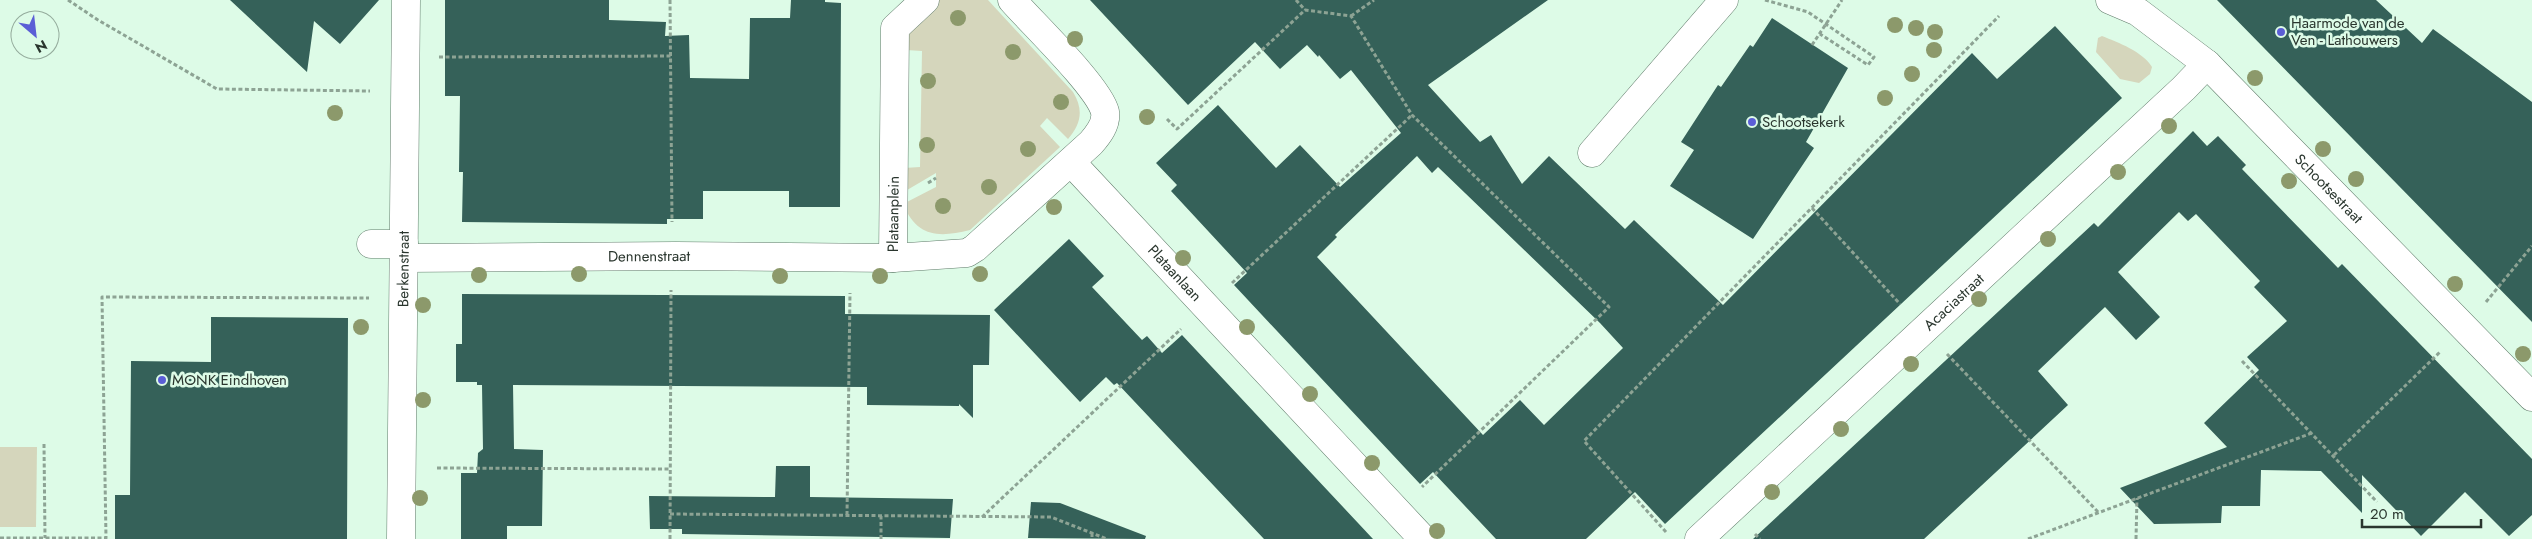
<svg xmlns="http://www.w3.org/2000/svg" width="2532" height="539" font-family="Jost,sans-serif">
	<style>
		.green { fill: #d5d6bc }
		.building { fill: #356159; fill-rule: evenodd }
		.lines { fill: none; stroke-linecap: round; stroke-linejoin: round }
		.minor-casing { stroke: #617c6b; stroke-width: 29 }
		.path { stroke: #8da394; stroke-width: 3; stroke-dasharray: 4 2.5; stroke-linecap: butt }
		.minor { stroke: #fff; stroke-width: 28 }
		.tree { fill: #8c996b }
		.poi-dot { fill: #5b5ed6; stroke: #ddfbe7; stroke-width: 2 }
		.labels { text-anchor: middle; dominant-baseline: central; stroke-width: 5; stroke-linejoin: round; paint-order: stroke }
		.poi-label { font-size: 15px; fill: #2a362e; stroke: #ddfbe7; text-anchor: start }
		.street-label { font-size: 15px; fill: #2a362e; stroke: #ddfbe7 }
	</style>
	<rect width="100%" height="100%" fill="#ddfbe7"/>
	<g class="green">
		<path d="M939,0H988L1073,92C1084,110 1081,124 1068,139L1047,118L1040,126L1060,147L970,230C938,238 917,237 903,204L936,187V173L902,193L904,168L920,167L922,51L906,50C905,27 924,15 939,0Z"/>
		<path d="M2102,36C2119,43 2142,51 2152,67L2150,74L2139,83L2120,79L2096,52L2098,38Z"/>
		<path d="M0,447H37L36,527H0Z"/>
	</g>
	<g class="building">
		<path d="M230,0H379L340,44L314,21L307,72Z"/>
		<path d="M445,0H609V20L666,22L665,36L689,35L690,78L749,79L750,18H790L791,0H825V2L841,3L840,207H789V191H703V219H667V224L462,222L463,172H459L460,96H445Z"/>
		<path d="M1090,0H1548L1428,85L1480,142L1491,135L1522,184L1549,156L1625,229L1634,220L1723,305L1972,53L1997,79L2055,26L2122,98L1665,524L1635,492L1586,539H1496L1433,472L1420,484L1234,285L1247,273L1171,191L1177,185L1156,163L1218,105L1276,168L1300,145L1340,187L1401,133L1351,70L1340,79L1319,55L1318,57L1307,45L1280,69L1255,42L1188,105ZM1417,156L1432,173L1438,167L1600,323L1623,348L1544,425L1520,400L1483,435L1317,257L1337,237L1335,235Z"/>
		<path d="M2217,0H2376L2422,43L2433,29L2532,102V322Z"/>
		<path d="M1772,18L1848,68L1806,142L1814,148L1753,239L1670,186L1694,150L1681,142L1718,85L1721,87L1750,45L1753,47Z"/>
		<path d="M2193,131L2207,146L2218,136L2246,165L2242,169L2338,268L2342,264L2532,459V515L2509,536L2465,492L2421,536L2362,475V513L2321,471L2261,470L2260,506H2222L2221,523L2154,524L2120,488L2227,447L2204,423L2259,370L2247,357L2287,321L2254,287L2260,281L2196,214L2188,221L2179,212L2118,272L2160,317L2136,340L2105,307L2038,371L2068,405L1924,539H1753L2094,223L2098,227Z"/>
		<path d="M1069,239L1104,276L1092,287L1142,340L1147,336L1162,353L1182,335L1373,539H1264L1117,383L1114,385L1106,377L1080,402L994,310Z"/>
		<path d="M462,294L845,296V314L990,315L989,365H973V418L959,404V406L867,405V387L513,385L514,449L543,450L542,526H507V539H461V473H477L478,453L483,449L482,385H477V382H456V344H462Z"/>
		<path d="M211,317L348,318L347,539H115V495H130L131,361L211,362Z"/>
		<path d="M776,466H810V497L953,499L950,538L682,534V529H650L649,496L775,497Z"/>
		<path d="M1031,502L1060,503L1146,536L1145,539L1028,538Z"/>
	</g>
	<g class="lines">
		<g class="minor-casing">
			<g id="minor">
				<path id="s1" d="M2110,0L2138,12L2207,64L2532,397"/>
				<path d="M1592,153L1724,0"/>
				<path id="s2" d="M1071,162L1423,539"/>
				<path d="M371,244H404"/>
				<path id="s3" d="M404,258L676,256L893,258L967,253L975,248L1091,143C1098,135 1107,124 1105,112C1099,87 1032,23 1012,0"/>
				<path id="s4" d="M893,258L895,28L925,0"/>
				<path id="s5" d="M401,539L406,0"/>
				<path id="s6" d="M1699,539L2184,88L2207,64"/>
			</g>
		</g>
		<g class="path">
			<path d="M68,0L98,20L217,89L370,91"/>
			<path d="M670,0L672,222"/>
			<path d="M1296,0L1305,10"/>
			<path d="M1765,0L1808,12L1874,57L1868,65L1820,34"/>
			<path d="M1351,16L1374,0"/>
			<path d="M1812,45L1842,0"/>
			<path d="M439,57L671,56"/>
			<path d="M1167,119L1177,129L1305,10L1351,16L1412,115L1609,307L1422,487"/>
			<path d="M928,183L936,178"/>
			<path d="M1812,208L1900,304"/>
			<path d="M1232,283L1412,115"/>
			<path d="M2486,302L2532,246"/>
			<path d="M1947,354L2099,513"/>
			<path d="M2242,361L2377,502"/>
			<path d="M44,444L45,538"/>
			<path d="M2334,455L2441,351"/>
			<path d="M437,468L671,469"/>
			<path d="M670,514L1051,517L1107,539"/>
			<path d="M847,515L850,293"/>
			<path d="M982,517L1181,329"/>
			<path d="M1666,532L1584,441L1999,16"/>
			<path d="M1092,533V539"/>
			<path d="M1755,534L1760,539"/>
			<path d="M0,538H106L102,297L369,298"/>
			<path d="M670,539L671,290"/>
			<path d="M881,539V516"/>
			<path d="M2028,539L2312,433"/>
			<path d="M2136,539L2137,498"/>
		</g>
		<use href="#minor" class="minor"/>
	</g>
	<g class="tree">
		<circle cx="958" cy="18" r="8"/>
		<circle cx="1895" cy="25" r="8"/>
		<circle cx="1916" cy="28" r="8"/>
		<circle cx="1935" cy="32" r="8"/>
		<circle cx="1075" cy="39" r="8"/>
		<circle cx="1934" cy="50" r="8"/>
		<circle cx="1013" cy="52" r="8"/>
		<circle cx="1912" cy="74" r="8"/>
		<circle cx="2255" cy="78" r="8"/>
		<circle cx="928" cy="81" r="8"/>
		<circle cx="1885" cy="98" r="8"/>
		<circle cx="1061" cy="102" r="8"/>
		<circle cx="335" cy="113" r="8"/>
		<circle cx="1147" cy="117" r="8"/>
		<circle cx="2169" cy="126" r="8"/>
		<circle cx="927" cy="145" r="8"/>
		<circle cx="1028" cy="149" r="8"/>
		<circle cx="2323" cy="149" r="8"/>
		<circle cx="2118" cy="172" r="8"/>
		<circle cx="2356" cy="179" r="8"/>
		<circle cx="2289" cy="181" r="8"/>
		<circle cx="989" cy="187" r="8"/>
		<circle cx="943" cy="206" r="8"/>
		<circle cx="1054" cy="207" r="8"/>
		<circle cx="2048" cy="239" r="8"/>
		<circle cx="1183" cy="258" r="8"/>
		<circle cx="579" cy="274" r="8"/>
		<circle cx="980" cy="274" r="8"/>
		<circle cx="479" cy="275" r="8"/>
		<circle cx="780" cy="276" r="8"/>
		<circle cx="880" cy="276" r="8"/>
		<circle cx="2455" cy="284" r="8"/>
		<circle cx="1979" cy="299" r="8"/>
		<circle cx="423" cy="305" r="8"/>
		<circle cx="361" cy="327" r="8"/>
		<circle cx="1247" cy="327" r="8"/>
		<circle cx="2523" cy="354" r="8"/>
		<circle cx="1911" cy="364" r="8"/>
		<circle cx="1310" cy="394" r="8"/>
		<circle cx="423" cy="400" r="8"/>
		<circle cx="1841" cy="429" r="8"/>
		<circle cx="1372" cy="463" r="8"/>
		<circle cx="1772" cy="492" r="8"/>
		<circle cx="420" cy="498" r="8"/>
		<circle cx="1437" cy="531" r="8"/>
	</g>
	<g class="poi-dot">
		<circle cx="2281" cy="32" r="5"/>
		<circle cx="1752" cy="122" r="5"/>
		<circle cx="162" cy="380" r="5"/>
	</g>
	<g class="labels">
		<g class="poi-label">
			<text x="2291" y="23">Haarmode van de<tspan x="2291" dy="17">Ven - Lathouwers</tspan></text>
			<text x="1762" y="122">Schootsekerk</text>
			<text x="172" y="380">MONK Eindhoven</text>
		</g>
		<g class="street-label">
			<text stroke="none"><textPath href="#s1" startOffset="291">Schootsestraat</textPath></text>
			<text stroke="none"><textPath href="#s4" startOffset="44">Plataanplein</textPath></text>
			<text stroke="none"><textPath href="#s3" startOffset="245">Dennenstraat</textPath></text>
			<text stroke="none"><textPath href="#s5" startOffset="270">Berkenstraat</textPath></text>
			<text stroke="none"><textPath href="#s2" startOffset="152">Plataanlaan</textPath></text>
			<text stroke="none"><textPath href="#s6" startOffset="348">Acaciastraat</textPath></text>
		</g>
	</g>
	<g transform="translate(35 35) rotate(152)"><circle r="24" fill="#ddfbe7" stroke="#95ac9d"/>
	<path d="M0-4L9 19L0 12L-9 19Z" fill="#5b5ed6"/>
	<text y="-8" font-size="14" font-weight="bold" text-anchor="middle" fill="#2a362e">N</text>
	</g>
	<path d="M2362 519v8h119v-8" fill="none" stroke="#2a362e" stroke-width="2.5"/>
	<text x="2370" y="519" font-size="15" fill="#2a362e" stroke="#ddfbe7" stroke-width="4" paint-order="stroke">20 m</text>
</svg>
